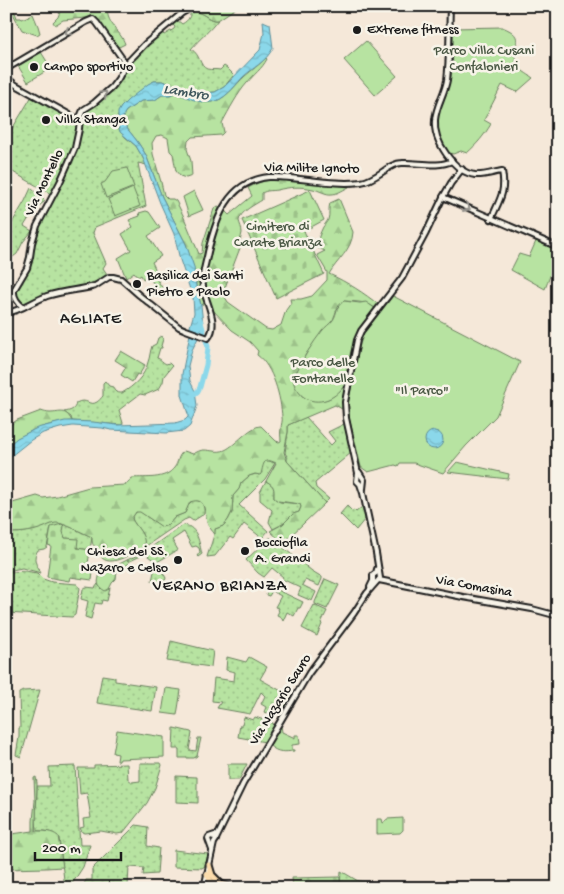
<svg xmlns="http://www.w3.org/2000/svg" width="564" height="894" font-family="'Gochi Hand',sans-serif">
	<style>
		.grass { fill: url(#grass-dots); stroke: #6a805e }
		.forest { fill: url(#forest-firs); stroke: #6a805e }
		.cemetery { fill: url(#cemetery-stones); stroke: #6a805e }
		.park { fill: #b7e3a1; stroke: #6a805e }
		.water { fill: url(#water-waves); stroke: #5f8d98 }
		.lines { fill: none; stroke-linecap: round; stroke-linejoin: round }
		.river { stroke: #8bd8ea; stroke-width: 5 }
		.secondary-casing { stroke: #1c1c1c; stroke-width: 8 }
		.highway-casing { stroke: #1c1c1c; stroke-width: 9 }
		.secondary { stroke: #f7f3e8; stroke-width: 4 }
		.highway { stroke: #fcdcac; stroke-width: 5 }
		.oneway { stroke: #94928c }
		.poi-dot { fill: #1c1c1c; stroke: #f7f3e8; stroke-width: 2 }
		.labels { text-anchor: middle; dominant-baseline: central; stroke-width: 5; stroke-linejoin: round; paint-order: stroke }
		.poi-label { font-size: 14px; fill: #1c1c1c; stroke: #f7f3e8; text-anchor: start }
		.park-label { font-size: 14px; fill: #4a5844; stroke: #f7f3e8 }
		.street-label { font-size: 14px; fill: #1c1c1c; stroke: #f7f3e8 }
		.water-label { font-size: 15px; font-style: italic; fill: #3d545a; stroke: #f7f3e8 }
		.quarter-label { font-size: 16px; letter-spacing: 1px; fill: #1c1c1c; stroke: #f7f3e8 }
	</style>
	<defs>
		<pattern id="grass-dots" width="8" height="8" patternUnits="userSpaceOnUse" patternTransform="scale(1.25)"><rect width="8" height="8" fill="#b7e3a1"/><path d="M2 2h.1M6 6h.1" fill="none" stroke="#9dc28a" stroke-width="1.8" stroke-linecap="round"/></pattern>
		<pattern id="forest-firs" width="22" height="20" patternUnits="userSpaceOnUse" patternTransform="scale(1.25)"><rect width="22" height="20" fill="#b7e3a1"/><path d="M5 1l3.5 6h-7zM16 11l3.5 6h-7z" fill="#9dc28a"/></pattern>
		<pattern id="cemetery-stones" width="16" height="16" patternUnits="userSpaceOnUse" patternTransform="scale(1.25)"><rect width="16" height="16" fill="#b7e3a1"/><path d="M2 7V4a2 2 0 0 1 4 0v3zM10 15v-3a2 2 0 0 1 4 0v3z" fill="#9dc28a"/></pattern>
		<pattern id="water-waves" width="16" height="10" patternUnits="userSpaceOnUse" patternTransform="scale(1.25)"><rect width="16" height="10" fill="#8bd8ea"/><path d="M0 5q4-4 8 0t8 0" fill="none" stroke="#77b9c8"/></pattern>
	</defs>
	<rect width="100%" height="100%" fill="#f5e8d9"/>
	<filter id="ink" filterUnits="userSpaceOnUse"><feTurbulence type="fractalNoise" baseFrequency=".02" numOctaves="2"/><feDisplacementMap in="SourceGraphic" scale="10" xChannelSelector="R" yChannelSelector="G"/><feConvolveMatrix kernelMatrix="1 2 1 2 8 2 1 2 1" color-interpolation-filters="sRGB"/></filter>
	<g filter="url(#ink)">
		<g class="grass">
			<path d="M191,10C195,12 198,12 202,14C208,17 211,21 218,20C210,31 199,39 191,49C201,55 199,66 207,69C212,70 216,69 220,70L224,66L227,68L234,75L233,76L224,87L215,92L206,93L186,89L162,81H154L148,85L121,107L118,116V128L125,137L136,146L147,165L138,163L146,206L95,227L93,233L106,263L103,268L107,274C98,286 63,288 47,294C41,297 27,304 22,304L16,297L15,291L28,271L31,264L36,229L78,144L81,135L85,111L108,95L118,85L132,59L160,31L164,35L174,29L175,27L172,24L177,20L182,24C189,20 190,17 191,10Z"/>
			<path d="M32,96L78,121L73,148L51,194L6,168V139Z"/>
			<path d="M31,188L45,201L33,211V216L29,218L24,226L32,231L23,242L17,254L6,262V233L25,201Z"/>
			<path d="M161,336L163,339L161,346L162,347V348H160L157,358C161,359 162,362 166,364L169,363L172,366L164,376L163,382L159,389L145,395L140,394L119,410L123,423L122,425L72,421L71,417L64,412C70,411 75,410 76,403C87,397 89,407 97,402C99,401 101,398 103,396V383L105,381L109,386L113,387C114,392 117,393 122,393C134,386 145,376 148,362C150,357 150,351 152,346L156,344L158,338Z"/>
			<path d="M306,417L331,445L335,441L328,432L344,424L351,453L315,483L316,488L329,499L325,503L287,461V456L285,453L288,432V425Z"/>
			<path d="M265,461H269L275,463L265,479L239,505L268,531L262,538L244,524L233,539L230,537L215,556L207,557C209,550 215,534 215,529L223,526L228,520L232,512L233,496L239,489L241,483L249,476L256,474L259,475L263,463Z"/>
			<path d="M266,481C275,486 274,488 274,498L280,502L300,504L301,507L299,512L293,514L283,524L273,529L269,522L272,510L260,500V492Z"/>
			<path d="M193,500C202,500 205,506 204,514L193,521L189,518L184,520L143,548L145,545L142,534L133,521L132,518L136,512L140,511L153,521L164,526L168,525L175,517L185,513L188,505Z"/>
			<path d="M347,506L352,511L354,510L356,512L362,507L365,519L356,530L340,514Z"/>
			<path d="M55,522C67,524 80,532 92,537L90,550L77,548L65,538L63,533L51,527L47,547L44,549L38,550C32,558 36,565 41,573L22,568L12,570V572L25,571L37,573L43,579L52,582L77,584L80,588L75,615L72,617L6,613V532C22,535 41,529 55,522Z"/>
			<path d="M184,525C198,527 199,543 202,554L198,557L197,556L200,552L199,548L196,546L192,547L184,532L172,540L178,550L157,562L166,578L163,585L152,581L156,562L148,556L145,554L128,562L127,560L146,551L181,526Z"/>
			<path d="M269,538H271L312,571L322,577V579L319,586L305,580L302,585L316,592L312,601L298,595L301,588L282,579L283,577L272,568L264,577L258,573L246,560Z"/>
			<path d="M325,579L339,585L327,609L315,604V602Z"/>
			<path d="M98,584L99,586L109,589L110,588L107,601L102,600L101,604L95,603L91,619L85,617L88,601L81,599L83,589L86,587L95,588Z"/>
			<path d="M269,586L303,602L300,608H298L294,616L287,612L283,621L281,617L277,615L279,611L278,610L279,608L275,607L281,596L272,591L269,596L266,595Z"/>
			<path d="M314,605L327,611L321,623L322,624L317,636L302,628Z"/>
			<path d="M171,641L213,651L211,667L167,661Z"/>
			<path d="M227,657L246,662L249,657L267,667L260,679L292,697L282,714L276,710V706L274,704L268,713L264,712L266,707L261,704L265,696L261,692L250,714L217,708L221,702L212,701L214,678L234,681L235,672L226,670Z"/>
			<path d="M102,675L115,677V681L156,687L152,711L97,703Z"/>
			<path d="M40,690L21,757L16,755L19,737V728H20L19,695V693L23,691Z"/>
			<path d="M244,717L253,720L255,717L273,723L274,727L265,742L238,737L240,725H242Z"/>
			<path d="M174,728L191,732L192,733L189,750L196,751L198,738H201L197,756L194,758H179V749H173Z"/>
			<path d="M140,763H161L162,765L155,788L147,803L123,833L117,834L101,831L84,833L82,832L80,828L84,827L83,819L91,818L87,793L80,794L78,768H94V765L127,764L128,779L132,782L140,781Z"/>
			<path d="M228,764H247L239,780H228Z"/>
			<path d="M75,766L80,845H90L83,867L70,887L69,888H65L59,838C52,832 46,830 37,831L36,820L37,786H50L49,767Z"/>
			<path d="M176,776L197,777V790L198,791V803L176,802Z"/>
			<path d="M136,825L148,827L147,846L159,848L157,874L143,875L144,868L129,867L128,886L139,887L202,886L201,888H82L86,880H92V869Z"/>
			<path d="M174,850L208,854L205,866L202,868L174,867Z"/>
			<path d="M341,871L358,881L391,885V888H340Z"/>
		</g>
		<g class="forest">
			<path d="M69,6H108C104,22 121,31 125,44L119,47L115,44L96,17L63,20L55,25L53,22L58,17L61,9Z"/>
			<path d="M191,6H239L218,20C211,21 208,17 202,14C198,12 195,12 191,10Z"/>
			<path d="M266,58L267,59C262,69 254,74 247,83C238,93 229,110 222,123L224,132L221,135L192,137L188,141L187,149L191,161L192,176L186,178L180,176L176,171L173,154L170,151L168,138L162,135L156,136L152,143L153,154L161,182L164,195L168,199H173L176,201L183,215L199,254L202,253L203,243L214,209L218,206L221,207L229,215L252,196L248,188C255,184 262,181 270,180C293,177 324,183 348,185L349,187L347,188C343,190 337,194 332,194C326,195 319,190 313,189C300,186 289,187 277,190C271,191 267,190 262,193V200C256,204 239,212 239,221C240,225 242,228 242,233C241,238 239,242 240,248L224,290L225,297L228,302L266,329L272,330L281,325L286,310L291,303L290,299H301L312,296L327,280V272L317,255L325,251L316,247C317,241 320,233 323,227C324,226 327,221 328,220C330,214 328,209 330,203L339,199L340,201L353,232C352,250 337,260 329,274C347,282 364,293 379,305L376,309C367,301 356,302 344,301L337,309L333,320L322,332L306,354L295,375L294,383L295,386L302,396C326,401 325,404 344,387L342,409L335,405L288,425V432L284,452L287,461L325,503L284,542H282L270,531L283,524L293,514L299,512L301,507L300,504L278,501L274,498C274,488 275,486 266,481L276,463C263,457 264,463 261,474L260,475L255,474L249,476L241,483L239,489L233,496L232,512L228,520L223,526L215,529V534C212,531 209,527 208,524C203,514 208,496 190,502L185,513L175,517L168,525L162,527L140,512H136L132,518L133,521C138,529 148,538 143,548C128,555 102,574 97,547C92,546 92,542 92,537C85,534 62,522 56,523C51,523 46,527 42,528C32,532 16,534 6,532V492L9,504L37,496L43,498L57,496L89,487L125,485L128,483L132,478C146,477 165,480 174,468C179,462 177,456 184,451L193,454C197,452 200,450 204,450C211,450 218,453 225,450C236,445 250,426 261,426L276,441L279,442L281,441C281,437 280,433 281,429C281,424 283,421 282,417C281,398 273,366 257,355L258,351L250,342L232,330L209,306L205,303L201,305L196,286L195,277L186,244L162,197L146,155L137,141L126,127L123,118L124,114L126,111L141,101L155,100L162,95H170L174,93H177C187,97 200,103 211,102C225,101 235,85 245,76C252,70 259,65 266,58Z"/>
			<path d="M41,411C44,412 47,413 50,413C61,413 65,408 72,421C46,424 27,430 6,447V428L17,420Z"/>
			<path d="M127,560L129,561L128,565L120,567L117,570L116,579L112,583L109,589L105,591C97,586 97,583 100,574Z"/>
			<path d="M36,777L37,783L36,820V831C44,831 52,831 58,836L63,867L46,868L7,869L6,870V847H9C12,844 10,838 12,834L33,831V821L35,801L34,778Z"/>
			<path d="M340,877V888H293L292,878Z"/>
		</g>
		<g class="cemetery">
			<path d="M310,190L324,220L304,231L324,274L276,298L242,220Z"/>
			<path d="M121,351L145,365L139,375L137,374L132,382L121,375L126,367L115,360Z"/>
			<path d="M62,524L64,526L63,532L65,538L78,539L77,548L90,550L88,564L94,565L92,580L70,577L69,581L47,577L51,546L48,545L51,527Z"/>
		</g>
		<g class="park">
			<path d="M12,12H15L17,18H21L22,19L33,14L38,26L40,33L37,35L22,30Z"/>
			<path d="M502,27C529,37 509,46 517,64C519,70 528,74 533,78L517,92L502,85L484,120L491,124C484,136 477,144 467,153L461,151L453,154C450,153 448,152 446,150C436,140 437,117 441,105C445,94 450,83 452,71C453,57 453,43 453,28Z"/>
			<path d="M366,41L397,76L375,95L344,60Z"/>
			<path d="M41,52L51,68L28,82L18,66Z"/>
			<path d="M127,168L134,187L106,198L101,184L105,182L113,171Z"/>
			<path d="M133,188L140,206L115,216L108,199Z"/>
			<path d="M194,191L203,210L189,216L183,197Z"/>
			<path d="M146,211L149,212L160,228L148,236L161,256L152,262L160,279L157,281H158L163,289L159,292L154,283H153L148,276L143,279L141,275L138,277L134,272L126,278L118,258L131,250L122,234L133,227L129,220L140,216L139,213Z"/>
			<path d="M537,239L558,249V255L545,289L511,270L519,254L529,257Z"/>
			<path d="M393,296L520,362L496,416L466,446L443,473L414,463H400L398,466L395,465L368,472L361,467L349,417L348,404L360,344L364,333Z"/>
			<path d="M344,301L360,303L366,302L376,309C356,327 352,344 347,369C346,375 346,383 343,387C332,403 309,407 298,391C293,385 293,380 296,373C303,358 312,344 322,331C325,327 330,324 333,320C338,312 335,307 344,301Z"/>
			<path d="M457,462L509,474L508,479L448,472Z"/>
			<path d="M166,688L181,690L177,715L162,713Z"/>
			<path d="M281,726L282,732L295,738V735H299L300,744L292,745V750H294V751C284,752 278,753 270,746V744Z"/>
			<path d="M117,730L164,737V757L120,759L119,761H117L118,754L113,753Z"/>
			<path d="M403,818V830L400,833L377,834V819H382L383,823L386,821L387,819Z"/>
		</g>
		<g class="water">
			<path d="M263,21L270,24L273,48C266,62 252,68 242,78C234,87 224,101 211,102C200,104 187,97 177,93H174L170,95H162L155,100L141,101L126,111L124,114L123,118L126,127L137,141L146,155L162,197L186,244L194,267L196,286L201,305L203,324L199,333L189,330L194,313L193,298L180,260L174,234L160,203L143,158L136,146L120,132L118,125V112L121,107L128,100L148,84L154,81H162L186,89L206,93L215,92L224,87L260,50L264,33Z"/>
			<path d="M190,334L199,336L192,350L188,366L190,381L195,391L197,406L190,426L184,431L166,433L111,430L102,428L73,426L60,428L43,433L31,440L6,460V447L17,438L37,428L65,421H72L93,422L117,425L150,424L175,423L185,420L188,417V414L182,395V374Z"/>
			<circle cx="434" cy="440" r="9"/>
		</g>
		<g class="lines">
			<path class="river" d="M191,397L198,391L200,387L206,365L208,347L200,319"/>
			<g class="secondary-casing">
				<g id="secondary">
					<path d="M450,6C449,31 450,55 447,80C445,93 436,106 435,120C433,141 454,172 475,175C484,176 494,172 502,171C506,192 500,199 491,219"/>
					<path d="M6,69L86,22L93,19L97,23L126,64"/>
					<path d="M6,77L16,85L79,120"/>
					<path d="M443,197L558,247"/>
					<path d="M23,307C18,303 13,298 14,290L27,268L30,257L32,243L37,226L60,182L75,148L79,129L80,117L83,110L94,103L112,87L118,79L126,64L146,43L182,13L194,6"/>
					<path d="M6,313C21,311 33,301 47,296C63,291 79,290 95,286L109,277H113L121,279L139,295L179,327L186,330L208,338C220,323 205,302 203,286C201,276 206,263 208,252C216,218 228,181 269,177C298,176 332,186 361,182C377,180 389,163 402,163C418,162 437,168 452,161"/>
					<path d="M359,472L364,480L363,489"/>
					<path d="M379,580L463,597L532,609L558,616"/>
					<path d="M370,587L373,581V575L376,573L377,569"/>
					<path d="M216,839L243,784L309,673L354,613L367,593L380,578L376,553L363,493L360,484L357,481L358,473L346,418L345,402L357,340L361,331L402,278L426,233L443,197L451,183L462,169"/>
					<path d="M212,850L208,839L209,837L215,835"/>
					<path d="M204,888L214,843L216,840L213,836"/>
				</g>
			</g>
			<g class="highway-casing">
				<g id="highway">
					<path d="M209,865L212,875L220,883"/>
					<path d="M207,874L210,880L212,882L235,888"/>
				</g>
			</g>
			<use href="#secondary" class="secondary"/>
			<use href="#highway" class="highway"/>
		</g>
		<defs><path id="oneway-chevron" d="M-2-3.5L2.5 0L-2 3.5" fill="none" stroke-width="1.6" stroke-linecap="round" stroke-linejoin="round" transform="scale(1.25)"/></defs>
		<g class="oneway">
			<use href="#oneway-chevron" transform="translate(68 32) rotate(149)"/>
			<use href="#oneway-chevron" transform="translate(104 94) rotate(-43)"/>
			<use href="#oneway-chevron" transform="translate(467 208) rotate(24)"/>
		</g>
	</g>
	<g class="poi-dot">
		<circle cx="357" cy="30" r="5"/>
		<circle cx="34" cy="67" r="5"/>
		<circle cx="46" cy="120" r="5"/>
		<circle cx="137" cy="284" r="5"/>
		<circle cx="245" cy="551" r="5"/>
		<circle cx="178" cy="560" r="5"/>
	</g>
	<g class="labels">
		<g class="poi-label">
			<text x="367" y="30">Extreme fitness</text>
			<text x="44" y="67">Campo sportivo</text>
			<text x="56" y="120">Villa Stanga</text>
			<text x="147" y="276">Basilica dei Santi<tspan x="147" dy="16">Pietro e Paolo</tspan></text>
			<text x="255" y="543">Bocciofila<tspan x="255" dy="16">A. Grandi</tspan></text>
			<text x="168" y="552" text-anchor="end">Chiesa dei SS.<tspan x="168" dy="16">Nazaro e Celso</tspan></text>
		</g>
		<g class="park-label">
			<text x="484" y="51">Parco Villa Cusani<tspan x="484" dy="16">Confalonieri</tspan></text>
			<text x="278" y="227">Cimitero di<tspan x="278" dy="16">Carate Brianza</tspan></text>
			<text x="323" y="363">Parco delle<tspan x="323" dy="16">Fontanelle</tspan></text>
			<text x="422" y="391">"Il Parco"</text>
		</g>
		<g class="street-label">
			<text transform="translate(312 169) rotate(1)">Via Milite Ignoto</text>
			<text transform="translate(45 183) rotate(-64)">Via Montello</text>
			<text transform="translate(474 587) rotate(10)">Via Comasina</text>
			<text transform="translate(281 700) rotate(-58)">Via Nazario Sauro</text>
		</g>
		<g class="water-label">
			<text transform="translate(186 93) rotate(9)">Lambro</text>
		</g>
		<g class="quarter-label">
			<text x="91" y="320">AGLIATE</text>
			<text x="220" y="587">VERANO BRIANZA</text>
		</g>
	</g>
	<rect width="564" height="894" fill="none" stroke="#f7f3e8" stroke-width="25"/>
	<rect x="12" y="12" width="539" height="869" fill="none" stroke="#1c1c1c" stroke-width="2" filter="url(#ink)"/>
	<path d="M35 852v8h86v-8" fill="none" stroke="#1c1c1c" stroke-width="2.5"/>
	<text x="42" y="852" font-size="15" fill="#1c1c1c" stroke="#f7f3e8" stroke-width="4" paint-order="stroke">200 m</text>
</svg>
